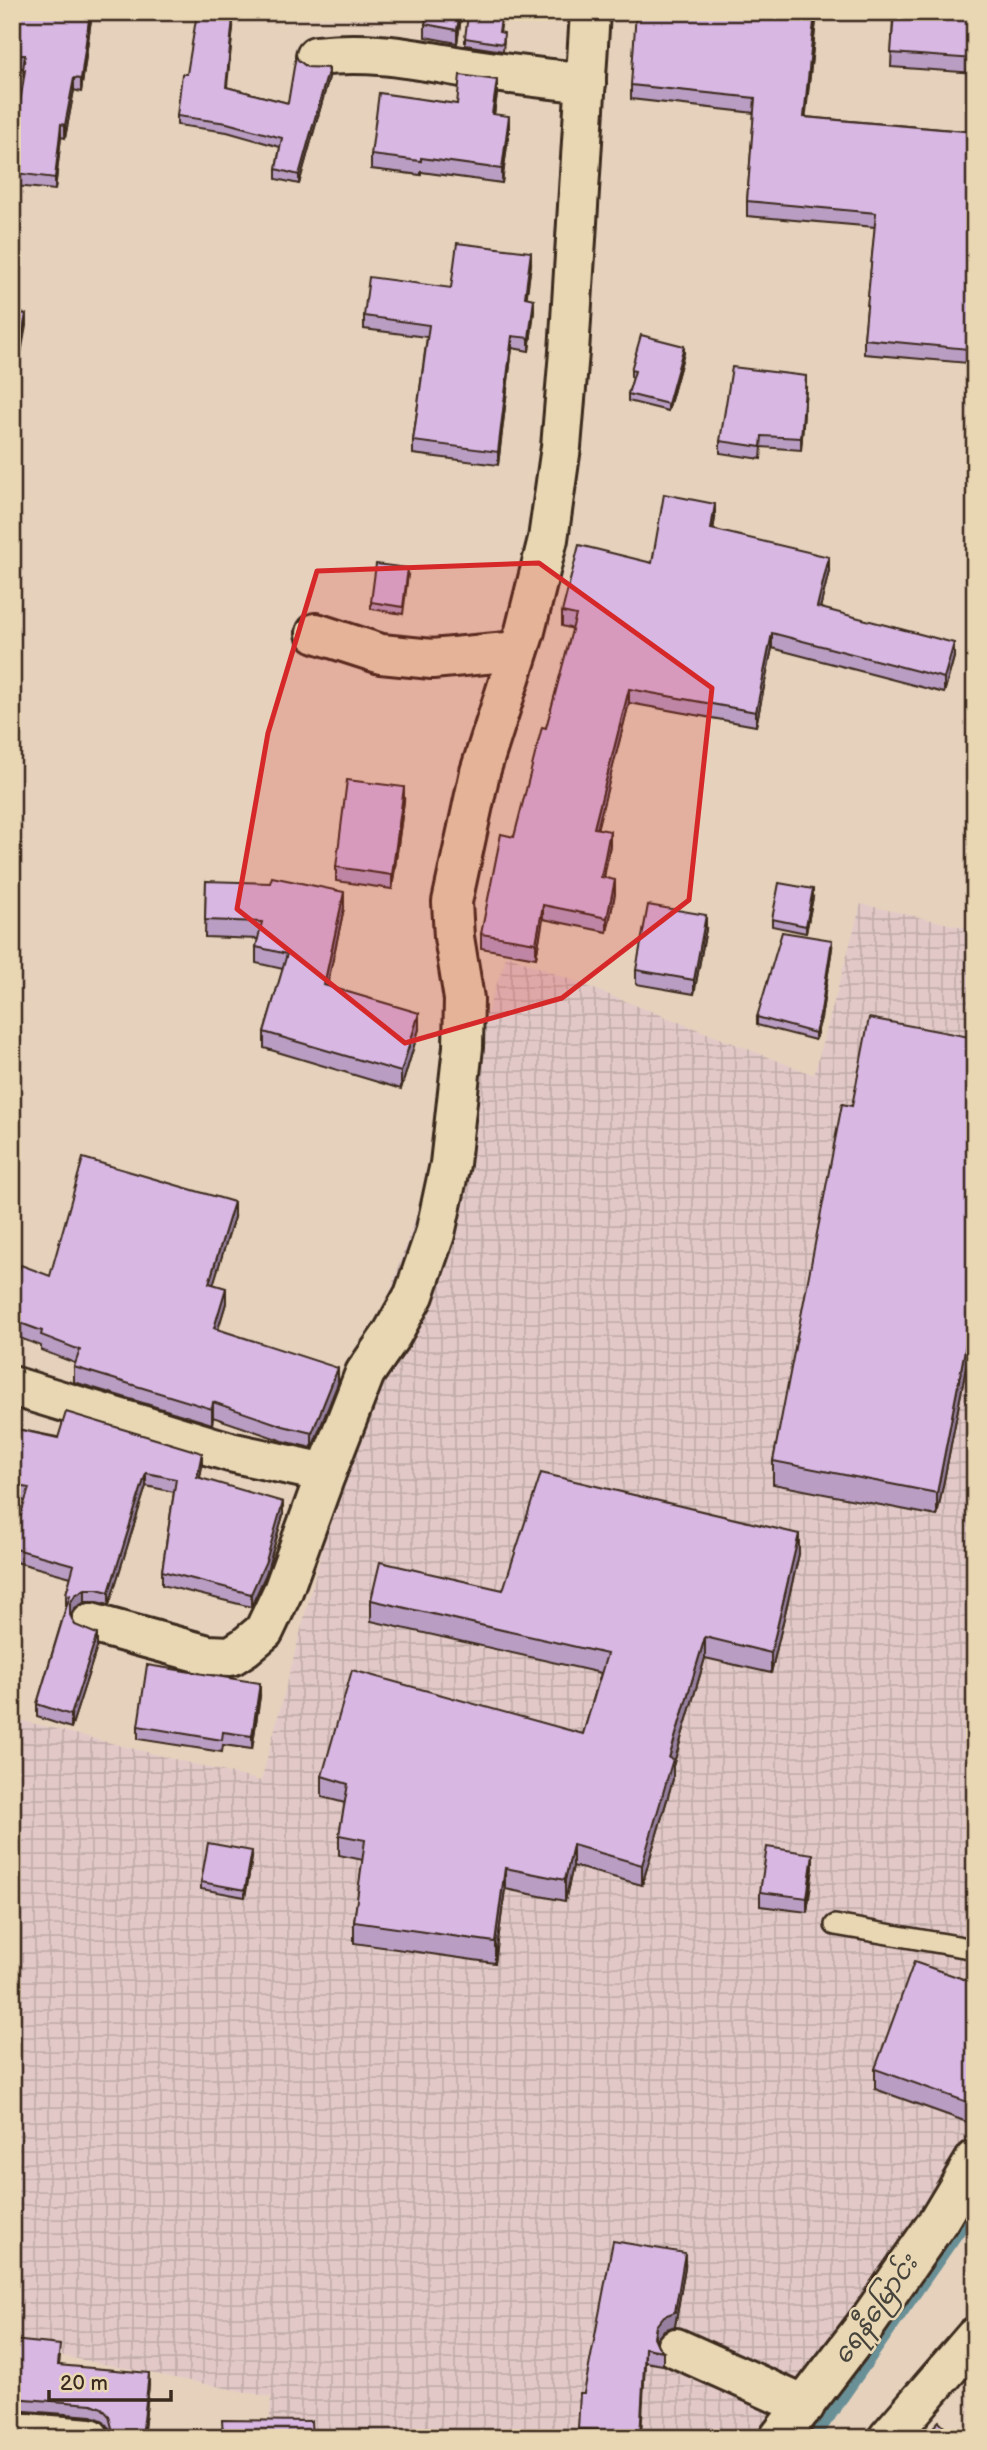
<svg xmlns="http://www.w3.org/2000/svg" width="987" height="2450" font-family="'Balsamiq Sans','Noto Sans Myanmar',sans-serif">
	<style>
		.industrial { fill: url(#industrial-grid) }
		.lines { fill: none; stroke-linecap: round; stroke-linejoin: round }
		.stream { stroke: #699097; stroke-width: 12 }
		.service-casing { stroke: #3b2a1e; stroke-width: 24 }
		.minor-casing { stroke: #3b2a1e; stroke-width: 44 }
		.service { stroke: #e9d7b4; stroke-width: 19 }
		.minor { stroke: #e9d7b4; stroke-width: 38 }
		.wall { fill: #ba9dc3; stroke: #3b2a1e; stroke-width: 2 }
		.shaded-wall { fill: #97809f; stroke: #3b2a1e; stroke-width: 2 }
		.building { fill: #d8b7e3; stroke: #3b2a1e; stroke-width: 2 }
		.marked { fill: #d62828; fill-opacity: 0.2; stroke: #d62828; stroke-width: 5; stroke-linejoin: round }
		.labels { text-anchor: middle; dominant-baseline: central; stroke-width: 5; stroke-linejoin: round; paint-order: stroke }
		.water-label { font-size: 26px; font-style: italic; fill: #46443c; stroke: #e9d7b4 }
	</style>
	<defs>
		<pattern id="industrial-grid" width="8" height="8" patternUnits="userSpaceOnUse" patternTransform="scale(1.75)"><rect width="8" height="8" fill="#e2c9c8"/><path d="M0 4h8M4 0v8" fill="none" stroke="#c3adab"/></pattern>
	</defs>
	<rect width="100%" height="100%" fill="#e6d1bd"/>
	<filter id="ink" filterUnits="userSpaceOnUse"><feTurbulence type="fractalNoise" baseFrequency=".0143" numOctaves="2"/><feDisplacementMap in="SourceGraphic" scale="14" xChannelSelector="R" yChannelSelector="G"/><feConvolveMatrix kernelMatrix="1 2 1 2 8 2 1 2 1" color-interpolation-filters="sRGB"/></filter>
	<g filter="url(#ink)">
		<path class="industrial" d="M861,904L975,930V2181L803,2438H269L271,2397L12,2346V1718L261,1781L393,1282L507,955L814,1075Z"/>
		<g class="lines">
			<path class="stream" d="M814,2438L975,2208"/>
			<g class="service-casing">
				<path id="service" d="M835,1925L975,1949"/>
			</g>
			<g class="minor-casing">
				<g id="minor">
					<path d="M316,56C370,50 409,58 462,67C503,74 544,78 586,83"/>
					<path d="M316,633L381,654L432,659L518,651"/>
					<path d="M12,1386L230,1452L326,1473L365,1373L392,1334L414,1295L435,1234L450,1164L463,1047L464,999L454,937L452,902L480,772L525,631L548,539L561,447L569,352L590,12"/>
					<path d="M91,1623L208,1655L231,1656L245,1647L264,1631L283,1591L326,1473"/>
					<path d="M676,2348L805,2406"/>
					<path d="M12,2432L90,2438"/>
					<path d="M779,2438L868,2322L939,2220L975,2160"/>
					<path d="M888,2438L975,2337"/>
				</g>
			</g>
			<use href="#service" class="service"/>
			<use href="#minor" class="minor"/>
		</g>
		<g class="wall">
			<path d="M12,12H92L81,92L74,90L65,138L61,137L55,190L15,186V173L20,131L18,130V117L24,83L23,68H12Z"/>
			<path d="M462,12L457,43L425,37V24Z"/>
			<path d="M769,12H817L805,117L975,132L968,363L864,354V339L875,227L747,216V201L754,113L631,99V85L768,14Z"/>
			<path d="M859,12H975V73L891,67L893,15Z"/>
			<path d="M501,26L500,33L504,40L503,51L465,45V38Z"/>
			<path d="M233,28L226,87L288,103L298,60L307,67L329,77L299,184L276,179V169L280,147L227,132L177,125V116L187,74Z"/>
			<path d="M497,94L494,114L509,130L502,183L421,172V175L371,169V155L457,104Z"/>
			<path d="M531,264L526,298L534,311L529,351L512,348L498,465L413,454V441L427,337L364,329V316L451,288Z"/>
			<path d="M684,353L668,411L628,401V394L633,378L631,377V370Z"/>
			<path d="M806,388L801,450L762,447L761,459L720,453V441Z"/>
			<path d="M715,518L713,529L829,571L820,608L954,657L944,693L772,648L756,726L629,703L597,828L610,845L604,878L615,894L607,932L543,919L536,958L481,948V934L514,837L546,728L573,629L562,626V612L652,563Z"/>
			<path d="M408,575L403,614L371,609V602Z"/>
			<path d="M404,801L392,889L336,881V867Z"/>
			<path d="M206,881L344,908L327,986L419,1029L401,1089L264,1048V1032L283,969L256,963V947L258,939L205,937Z"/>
			<path d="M813,897L806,933L772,926V919Z"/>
			<path d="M706,929L694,994L636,984V970Z"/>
			<path d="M832,948L821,1018L815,1040L757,1025V1017Z"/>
			<path d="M975,1038V1322L937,1516L773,1484V1461L852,1106Z"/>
			<path d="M234,1217L213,1284L226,1303L218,1329L338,1383L312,1448L283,1441L213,1417L212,1424L74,1382V1367L75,1363L41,1350V1346L12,1335V1286L50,1276Z"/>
			<path d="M12,1428L202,1466L200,1478L283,1515L266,1574L251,1607L162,1585V1571L174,1492L146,1486L109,1605L97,1602H85L75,1608L70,1616L75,1625L97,1647L71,1728L37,1717V1704L66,1607V1594L71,1577L12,1561V1544L25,1501L12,1498Z"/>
			<path d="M799,1554L771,1673L705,1658L673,1766V1779L642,1885L573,1866L565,1901L505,1889L495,1963L354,1943V1922L363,1860L339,1855V1835L345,1803L322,1797V1776L583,1734L601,1673L371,1621V1600L503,1590Z"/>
			<path d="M260,1696L252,1749L223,1745L222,1752L138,1739V1726Z"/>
			<path d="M252,1858L245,1897L201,1889V1882Z"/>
			<path d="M813,1868L807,1912L760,1906V1892Z"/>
			<path d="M975,1983L970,2123L875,2089V2069Z"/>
			<path d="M685,2267L675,2326L664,2330L656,2340L658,2346L663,2351V2365L645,2362L641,2438H578V2429L584,2393Z"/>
			<path d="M12,2340L60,2357L59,2365L149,2385L143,2438H108L110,2432L109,2428L102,2420L92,2416L12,2410Z"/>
		</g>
		<g class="shaded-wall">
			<path d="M90,12H92L81,92V79Z"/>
			<path d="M460,12H462L457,43V30Z"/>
			<path d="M815,12H817L804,131V117Z"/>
			<path d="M233,18V28L226,96V87Z"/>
			<path d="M329,68V77L299,184V175Z"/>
			<path d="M74,78V90L65,138V125Z"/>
			<path d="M497,80V94L492,128V114Z"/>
			<path d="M509,116V130L502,183V169Z"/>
			<path d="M61,124V137L55,190V178Z"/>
			<path d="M531,252V264L525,310V297Z"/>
			<path d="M975,272V286L968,363V349Z"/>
			<path d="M534,299V311L529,351V338Z"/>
			<path d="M26,314V326L12,403V391Z"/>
			<path d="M512,336V348L498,465V452Z"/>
			<path d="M684,346V353L668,411V404Z"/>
			<path d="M806,376V388L801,450V438Z"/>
			<path d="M715,504V518L711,543V529Z"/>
			<path d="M829,557V571L817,621V607Z"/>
			<path d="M772,633V648L756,726V712Z"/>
			<path d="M954,643V657L944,693V678Z"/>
			<path d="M629,689V703L594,842V828Z"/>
			<path d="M404,787V801L392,889V875Z"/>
			<path d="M610,831V845L601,891V877Z"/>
			<path d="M615,880V894L607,932V918Z"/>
			<path d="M813,889V897L806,933V926Z"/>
			<path d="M344,892V908L324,1001V985Z"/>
			<path d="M543,905V919L536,958V943Z"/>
			<path d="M706,915V929L694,994V980Z"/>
			<path d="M832,940V948L821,1018L815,1040V1033Z"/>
			<path d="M419,1013V1029L401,1089V1072Z"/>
			<path d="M234,1202V1217L209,1298V1283Z"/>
			<path d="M226,1288V1303L214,1343V1328Z"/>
			<path d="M975,1298V1322L937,1516V1493Z"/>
			<path d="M338,1368V1383L312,1448V1433Z"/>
			<path d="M213,1402V1417L212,1424V1409Z"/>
			<path d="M202,1453V1466L197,1490V1477Z"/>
			<path d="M146,1473V1486L109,1605V1592Z"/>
			<path d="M283,1502V1515L266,1574L251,1607V1594Z"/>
			<path d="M799,1534V1554L771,1673V1653Z"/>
			<path d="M85,1589V1602L75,1608L70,1617V1603L75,1595Z"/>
			<path d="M97,1634V1647L71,1728V1715Z"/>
			<path d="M705,1637V1658L673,1766V1779L642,1885V1865L669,1758Z"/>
			<path d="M260,1683V1696L252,1749V1736Z"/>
			<path d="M573,1845V1866L565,1901V1880Z"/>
			<path d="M252,1851V1858L245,1897V1890Z"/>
			<path d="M813,1854V1868L807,1912V1898Z"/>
			<path d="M505,1868V1889L495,1963V1942Z"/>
			<path d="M975,2089V2109L970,2123V2103Z"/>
			<path d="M685,2253V2267L675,2326L664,2330L656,2340L654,2351L656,2326Z"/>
			<path d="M645,2348V2362L640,2438Z"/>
			<path d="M149,2373V2385L143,2438H142Z"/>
		</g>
		<g class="building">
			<path d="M12,12H90L81,79L74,78L65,125L61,124L55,178L15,173L21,118L18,117L25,70H23L25,55H12Z"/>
			<path d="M427,12H460L457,30L425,24Z"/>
			<path d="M636,12H755L768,14L769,12H815L804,117L975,132V272L968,349L864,339L876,213L747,201L755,98L631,85Z"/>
			<path d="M894,12H975V59L891,53Z"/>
			<path d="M197,13L233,18L226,87L288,103L296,55L298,60L307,67L329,68L299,175L276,169L282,138L227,123L177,116L182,74H187Z"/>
			<path d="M468,15L501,19L499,32L504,33L503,44L465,38Z"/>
			<path d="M460,75L497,80L492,114L509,116L502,169L421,158V161L371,155L379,93L457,104Z"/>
			<path d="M457,243L531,252L525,297L534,299L529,338L512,336L498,452L413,441L429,325L364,316L369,277L451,288Z"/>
			<path d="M12,312L26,314L12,391Z"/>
			<path d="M641,335L684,346L668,404L628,394L635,371L631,370Z"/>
			<path d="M732,367L806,376L801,438L762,436L761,447L720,441Z"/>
			<path d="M664,494L715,504L711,529L829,557L817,607L954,643L944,678L772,633L756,712L629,689L594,828L610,831L601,877L615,880L607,918L543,905L536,943L481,934L501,834L514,837L542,727L546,728L576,615L562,612L579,545L652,563Z"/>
			<path d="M376,564L408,568L403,607L371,602Z"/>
			<path d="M347,780L404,787L392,875L336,867Z"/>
			<path d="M272,877L344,892L324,985L419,1013L401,1072L264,1032L287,954L256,947L262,922L205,920L206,881L270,883Z"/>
			<path d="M779,883L813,889L806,926L772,919Z"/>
			<path d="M648,905L706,915L694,980L636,970Z"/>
			<path d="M782,932L832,940L821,1011L815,1033L757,1017Z"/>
			<path d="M869,1018L975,1038V1298L937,1493L773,1461L842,1104L852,1106Z"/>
			<path d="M83,1158L234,1202L209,1283L226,1288L214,1328L338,1368L312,1433L283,1426L213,1402L212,1409L74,1367L80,1350L41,1335L42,1331L12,1320V1286L21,1265L50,1276Z"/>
			<path d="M66,1412L202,1453L197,1477L283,1502L266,1561L251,1594L162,1571L176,1479L146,1473L109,1592L97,1589H85L75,1595L70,1603V1615L75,1625L97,1634L71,1715L37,1704L70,1595L66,1594L74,1565L12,1548V1544L29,1488L12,1485V1428L58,1438Z"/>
			<path d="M541,1473L799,1534L771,1653L705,1637L669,1758L673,1759L642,1865L573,1845L565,1880L505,1868L495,1942L354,1922L365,1840L339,1835L348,1784L322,1776L352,1670L583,1734L607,1654L371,1600L380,1562L503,1590Z"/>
			<path d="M147,1665L260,1683L252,1736L223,1732L222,1740L138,1726Z"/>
			<path d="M974,1806H975V1834Z"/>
			<path d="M208,1843L252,1851L245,1890L201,1882Z"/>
			<path d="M767,1847L813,1854L807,1898L760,1892Z"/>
			<path d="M914,1962L975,1983V2089L970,2103L875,2069Z"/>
			<path d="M613,2241L685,2253L675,2312L664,2316L656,2326L654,2337L658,2346L663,2351L645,2348L640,2438H603L604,2430L578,2429L580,2393H584Z"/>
			<path d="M12,2340L60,2345L58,2365L149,2373L142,2438H108L112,2428L109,2416L102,2408L92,2404L12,2398Z"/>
			<path d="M222,2420L311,2421L312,2438H223Z"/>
			<path d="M939,2421L956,2438H923Z"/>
		</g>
	</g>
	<path class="marked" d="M539,563L712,688L689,900L562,998L405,1043L237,909L268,733L317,571Z"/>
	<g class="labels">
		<g class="water-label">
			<text transform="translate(876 2310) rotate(-55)">ရေနီမြောင်း</text>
		</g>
	</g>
	<rect width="987" height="2450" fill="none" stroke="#e9d7b4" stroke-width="42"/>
	<rect x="21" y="21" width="945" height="2408" fill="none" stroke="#3b2a1e" stroke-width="2.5" filter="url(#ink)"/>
	<path d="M49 2390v10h122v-10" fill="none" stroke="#3b2a1e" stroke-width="3.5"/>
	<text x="60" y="2390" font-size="21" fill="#3b2a1e" stroke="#e9d7b4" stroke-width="5" paint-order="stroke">20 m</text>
</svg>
